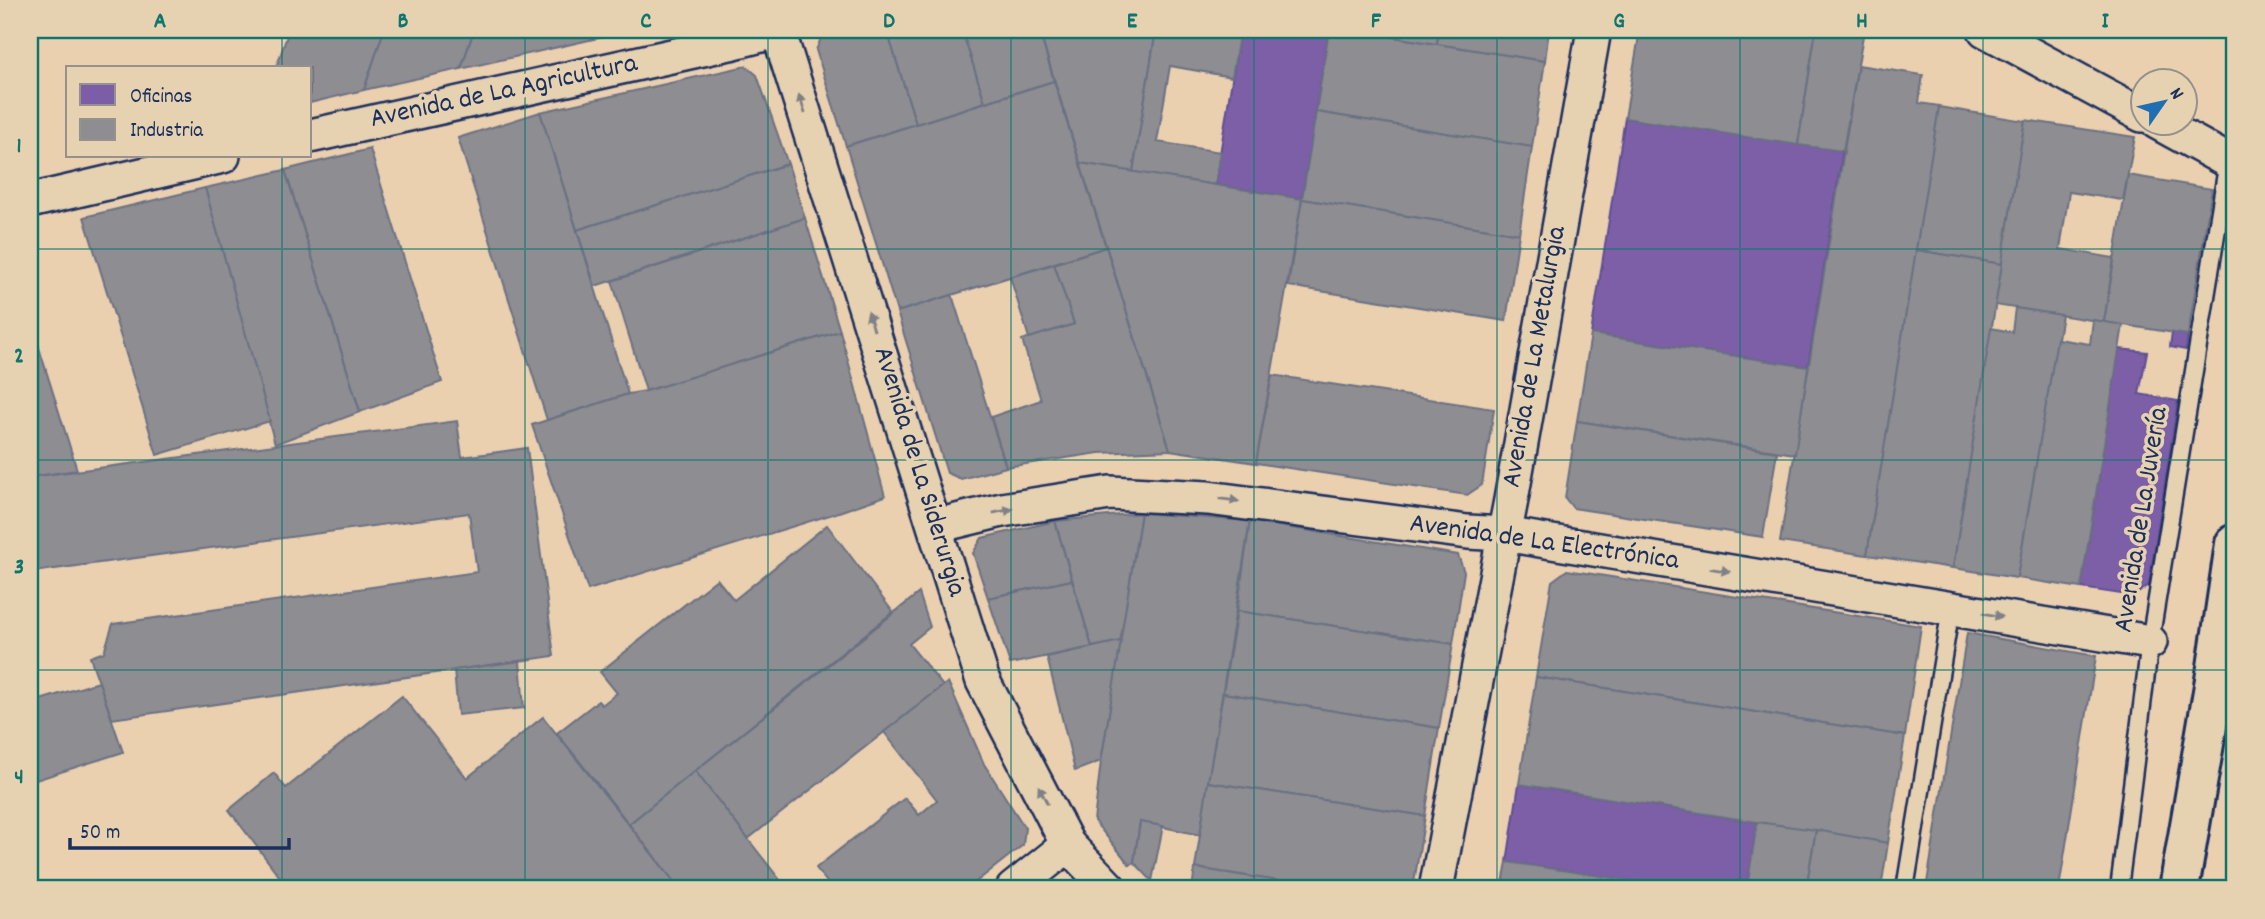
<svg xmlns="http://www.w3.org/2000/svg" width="2265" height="919" font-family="Dekko,sans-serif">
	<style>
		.offices { fill: #7b5ea7; stroke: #5e5091; stroke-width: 2 }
		.industry { fill: #8d8d92; stroke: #6b7182; stroke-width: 2 }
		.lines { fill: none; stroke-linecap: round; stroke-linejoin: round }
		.service-casing { stroke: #1b2f5e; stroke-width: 21 }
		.minor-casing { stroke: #1b2f5e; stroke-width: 38 }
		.tertiary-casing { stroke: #1b2f5e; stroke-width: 44 }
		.service { stroke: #e6d2b0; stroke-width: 16 }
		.minor { stroke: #e6d2b0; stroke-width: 33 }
		.tertiary { stroke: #e6d2b0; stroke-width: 38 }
		.oneway { fill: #808087 }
		.grid { fill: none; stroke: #0f766e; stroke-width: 2; stroke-opacity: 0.55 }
		.labels { text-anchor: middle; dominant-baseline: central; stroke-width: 7; stroke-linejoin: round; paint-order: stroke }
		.street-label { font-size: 28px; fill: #1b2f5e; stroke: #e6d2b0 }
		.neatline { fill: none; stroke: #0f766e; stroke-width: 2.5 }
		.grid-label { font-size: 23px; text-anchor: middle; font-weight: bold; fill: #0f766e }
	</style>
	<rect width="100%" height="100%" fill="#ebd0b0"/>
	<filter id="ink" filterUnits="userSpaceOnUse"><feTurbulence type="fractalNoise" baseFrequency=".0143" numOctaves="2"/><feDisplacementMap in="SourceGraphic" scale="14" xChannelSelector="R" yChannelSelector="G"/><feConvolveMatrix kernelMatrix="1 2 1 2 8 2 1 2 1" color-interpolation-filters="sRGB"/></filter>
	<g filter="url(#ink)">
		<g class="offices">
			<path d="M1240,30H1329L1302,199L1215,185Z"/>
			<path d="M1625,118L1843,151L1808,367L1591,334Z"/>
			<path d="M2172,332L2188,335L2186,350L2170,347Z"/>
			<path d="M2119,349L2147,352L2139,394L2178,401L2149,585L2134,596L2081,588Z"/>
			<path d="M1519,784L1757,822L1747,889H1684L1507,862Z"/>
		</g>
		<g class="industry">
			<path d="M289,30H384L364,90L310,103V68H276Z"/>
			<path d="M384,30H474L461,69L364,90Z"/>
			<path d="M474,30H610L620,33L461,69Z"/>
			<path d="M832,30H887L916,124L846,146L816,50L822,36Z"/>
			<path d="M887,30H962L985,102L916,124Z"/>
			<path d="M962,30H1039L1054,81L985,102Z"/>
			<path d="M1039,30H1156L1133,172L1080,163Z"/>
			<path d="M1156,30H1240L1232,77L1170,66L1157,142L1221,152L1215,185L1133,172Z"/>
			<path d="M1329,30H1350L1545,61L1532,147L1316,112Z"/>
			<path d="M1350,30H1439L1437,44Z"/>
			<path d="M1439,30H1549L1545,61L1437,44Z"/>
			<path d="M1640,30H1816L1798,145L1625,118Z"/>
			<path d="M1816,30H1864L1843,151L1798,145Z"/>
			<path d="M1858,65L1923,75L1919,103L1940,106L1867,555L1780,542Z"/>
			<path d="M746,66L757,75L788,164L577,230L540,112Z"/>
			<path d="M1054,81L1106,247L897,312L846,146Z"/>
			<path d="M1939,107L2025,121L2002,264L1916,250Z"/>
			<path d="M540,112L628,394L547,420L458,138Z"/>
			<path d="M1316,112L1532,147L1519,234L1302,199Z"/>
			<path d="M2025,120L2135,137L2123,200L2069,192L2060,249L2114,258L2104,322L1995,305Z"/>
			<path d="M370,149L442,382L360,412L285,170Z"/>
			<path d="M1080,163L1302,199L1256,463L1170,450Z"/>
			<path d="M788,164L805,218L595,286L577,230Z"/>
			<path d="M285,170L360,412L275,444L205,188Z"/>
			<path d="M2128,175L2212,189L2188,335L2104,322Z"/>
			<path d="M205,188L270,421L157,455L84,217Z"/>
			<path d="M1302,199L1519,234L1506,321L1288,286Z"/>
			<path d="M805,218L840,331L646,391L612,281Z"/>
			<path d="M1106,247L1170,450L1099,453L1006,467L991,417L1041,400L1022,340L1074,324L1054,264Z"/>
			<path d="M1916,250L2002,264L1953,568L1867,555Z"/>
			<path d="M1054,264L1074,324L1029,338L1010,277Z"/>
			<path d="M952,295L1006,467L961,479L947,473L897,312Z"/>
			<path d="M2015,308L2062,315L2017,578L1953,568L1991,328L2012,332Z"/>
			<path d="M2093,320L2123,325L2081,588L2017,578L2057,339L2090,344Z"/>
			<path d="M30,322H31L77,470L30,477Z"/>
			<path d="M840,331L885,496L833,514L588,590L532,425L628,394L646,391Z"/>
			<path d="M1591,334L1808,367L1795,454L1577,421Z"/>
			<path d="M1272,375L1494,409L1482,485L1467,495L1256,463Z"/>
			<path d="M457,421L462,457L527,448L554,656L112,719L90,657L104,652L113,624L477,572L469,513L32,572L30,555V477Z"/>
			<path d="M1577,421L1777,452L1763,537L1573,508L1565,498Z"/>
			<path d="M1141,513L1121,641L1092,647L1055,521Z"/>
			<path d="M1141,513L1250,521L1200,835L1140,822L1134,862L1130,865L1094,821L1101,761Z"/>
			<path d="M1055,521L1072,580L988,598L973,553L982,538Z"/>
			<path d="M1250,521L1458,555L1464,572L1453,644L1237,611Z"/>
			<path d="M827,525L893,612L629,824L557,733L598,701L602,705L617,693L600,672L717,579L734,600Z"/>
			<path d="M1567,570L1921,626L1905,736L1536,677L1552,581Z"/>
			<path d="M1072,580L1092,647L1010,664L988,598Z"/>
			<path d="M919,593L930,627L909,644L943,686L748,839L695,771Z"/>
			<path d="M1237,611L1453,644L1439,728L1223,693Z"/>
			<path d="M1967,633L2096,656L2059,889H1926Z"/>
			<path d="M1121,641L1101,761L1075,771L1047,657Z"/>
			<path d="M520,661L524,708L458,715L454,670Z"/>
			<path d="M1536,677L1905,736L1888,843L1519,784Z"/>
			<path d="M99,682L123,752L30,782V703Z"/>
			<path d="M948,682L984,764L1025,828L1023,845L967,889H824L829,885L816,868L905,798L919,815L937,800L884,732Z"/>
			<path d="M1223,693L1439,728L1425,816L1208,782Z"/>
			<path d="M402,696L467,778L543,717L680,889H289L229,810L274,773L286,788Z"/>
			<path d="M695,771L748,839L787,889H680L629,824Z"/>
			<path d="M1208,782L1425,816L1413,889H1329L1195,868Z"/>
			<path d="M1140,822L1163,826L1152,881L1134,862Z"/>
			<path d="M1757,822L1816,830L1806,889H1747Z"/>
			<path d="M1816,830L1888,843L1881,889H1806Z"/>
			<path d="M1507,862L1680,888L1684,889H1502Z"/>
			<path d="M1195,868L1329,889H1192Z"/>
		</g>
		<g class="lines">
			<g class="service-casing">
				<g id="service">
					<path d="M1905,889L1951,608"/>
					<path d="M2119,889L2150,642L2228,161"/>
				</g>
			</g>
			<g class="minor-casing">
				<g id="minor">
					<path d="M778,30L983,681L1068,845L1110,889"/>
					<path d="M1985,30L2142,115"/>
					<path d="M2157,122L2228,161L2235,162"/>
					<path d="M310,136L730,43L780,30"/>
					<path d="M30,201L223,156"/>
					<path d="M936,526L1002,510L1110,493L1208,498L1468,532L1504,534L2150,642"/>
					<path d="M1013,889L1068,845"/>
					<path d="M1436,889L1511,500L1594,30"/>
				</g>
			</g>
			<g class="tertiary-casing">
				<path id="tertiary" d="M2179,889L2216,674L2235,544"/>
			</g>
			<use href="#service" class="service"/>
			<use href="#minor" class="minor"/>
			<use href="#tertiary" class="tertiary"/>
		</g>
		<defs><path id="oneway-solid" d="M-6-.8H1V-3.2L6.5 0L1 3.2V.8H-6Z" transform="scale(1.75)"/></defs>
		<g class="oneway">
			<use href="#oneway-solid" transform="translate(802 104) rotate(-108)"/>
			<use href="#oneway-solid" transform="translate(871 321) rotate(-108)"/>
			<use href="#oneway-solid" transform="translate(1229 500) rotate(7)"/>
			<use href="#oneway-solid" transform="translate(1003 511) rotate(-11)"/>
			<use href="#oneway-solid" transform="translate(1720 570) rotate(9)"/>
			<use href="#oneway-solid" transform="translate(1993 615) rotate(10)"/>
			<use href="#oneway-solid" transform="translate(1043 795) rotate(-117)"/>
		</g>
	</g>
	<path class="grid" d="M282,30V68M525,30V889M768,30V889M1011,30V889M1254,30V889M1497,30V889M1740,30V889M1983,30V889M282,156V889M30,249H2235M30,460H2235M30,670H2235"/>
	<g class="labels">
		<g class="street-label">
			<text transform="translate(504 93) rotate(-12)">Avenida de La Agricultura</text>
			<text transform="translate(1536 357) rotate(-80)">Avenida de La Metalurgia</text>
			<text transform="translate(918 472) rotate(73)">Avenida de La Siderurgia</text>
			<text transform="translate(2143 520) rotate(-81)">Avenida de La Juvería</text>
			<text transform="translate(1544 544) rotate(8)">Avenida de La Electrónica</text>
		</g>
	</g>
	<rect width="2265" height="919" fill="none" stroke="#e6d2b0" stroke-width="77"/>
	<rect x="66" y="66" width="245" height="91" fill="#e6d2b0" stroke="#95918f" stroke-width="2"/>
	<rect x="80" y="84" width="35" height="21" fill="#7b5ea7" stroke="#95918f" stroke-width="2"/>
	<text x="130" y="102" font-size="21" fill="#1b2f5e">Oficinas</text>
	<rect x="80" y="119" width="35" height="21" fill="#8d8d92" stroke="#95918f" stroke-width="2"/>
	<text x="130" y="136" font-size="21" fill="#1b2f5e">Industria</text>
	<g transform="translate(2164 102) rotate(56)"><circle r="33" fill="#e6d2b0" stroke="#95918f" stroke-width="2"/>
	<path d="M0-5L12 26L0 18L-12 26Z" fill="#1f6fb2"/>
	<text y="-10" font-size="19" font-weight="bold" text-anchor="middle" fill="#1b2f5e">N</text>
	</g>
	<path d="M70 838v10h219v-10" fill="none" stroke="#1b2f5e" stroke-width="3.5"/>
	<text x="80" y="838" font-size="21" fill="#1b2f5e" stroke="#e6d2b0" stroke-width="5" paint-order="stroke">50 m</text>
	<rect x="38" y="38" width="2188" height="842" class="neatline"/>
	<g class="grid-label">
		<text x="160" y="27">A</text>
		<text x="403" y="27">B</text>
		<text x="646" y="27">C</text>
		<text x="889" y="27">D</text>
		<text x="1132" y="27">E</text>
		<text x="1376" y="27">F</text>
		<text x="1619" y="27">G</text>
		<text x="1862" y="27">H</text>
		<text x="2105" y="27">I</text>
		<text x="19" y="152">1</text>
		<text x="19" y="362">2</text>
		<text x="19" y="573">3</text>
		<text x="19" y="783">4</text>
	</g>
</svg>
